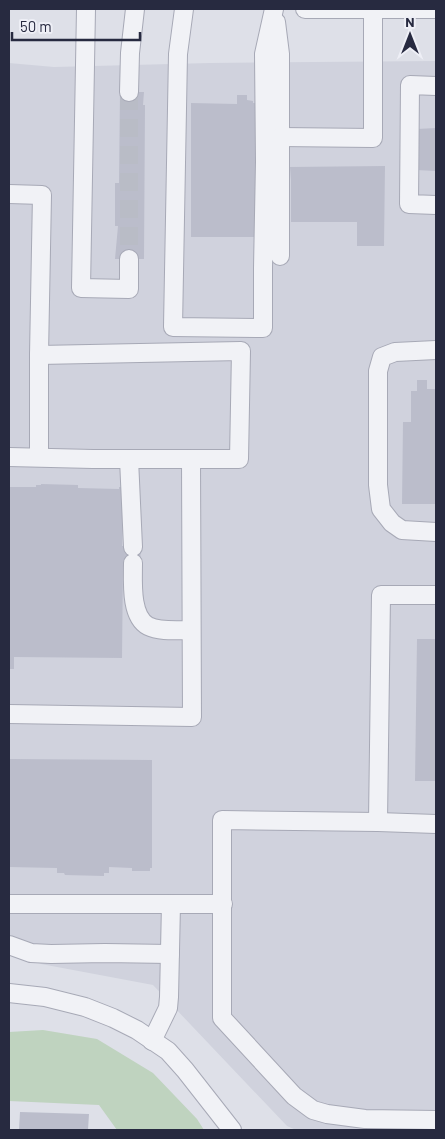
<svg xmlns="http://www.w3.org/2000/svg" width="445" height="1139" font-family="Barlow,sans-serif">
	<style>
		.built { fill: #d0d2dd }
		.green { fill: #bfd3bf }
		.building { fill: #bbbdcb }
		.lines { fill: none; stroke-linecap: round; stroke-linejoin: round }
		.minor-tunnel { stroke: #b9bcc6; stroke-width: 18; stroke-dasharray: 18 9; stroke-linecap: butt }
		.minor-casing { stroke: #a7a9b6; stroke-width: 20 }
		.minor { stroke: #f1f2f6; stroke-width: 18 }
	</style>
	<rect width="100%" height="100%" fill="#dee0e8"/>
	<path class="built" d="M436,61V1130H296L287,1126L153,985L41,964L9,949V63L54,67L210,63Z"/>
	<path class="green" d="M43,1030L97,1039L153,1073L197,1119L204,1130H117L99,1105L9,1101V1032Z"/>
	<g class="building">
		<path d="M120,92H144L143,105H145L144,259H115L118,226H115V183H119Z"/>
		<path d="M237,95H247V100L253,101V103H258L257,237H191V103L237,104Z"/>
		<path d="M436,128V171L416,170L417,129Z"/>
		<path d="M385,166L384,246H357V222H291V180L290,167Z"/>
		<path d="M417,380H427V389H436V504H402L403,422H411V391H417Z"/>
		<path d="M41,484L78,485V488L119,489V487H125L123,493L122,546L141,547L140,563H123L122,658L14,657V669H9V487H36V485H41Z"/>
		<path d="M417,639H436V781H415Z"/>
		<path d="M9,759L152,760V868H150V871H132V868L109,867V873H104V876L65,875L64,873H57V868L9,867Z"/>
		<path d="M20,1112L89,1114L88,1130H19Z"/>
	</g>
	<g class="lines">
		<path class="minor-tunnel" d="M129,92V259"/>
		<g class="minor-casing">
			<g id="minor">
				<path d="M86,9L81,288L129,289V259"/>
				<path d="M184,9L178,54L173,327L263,328V268L265,162L264,54L274,9"/>
				<path d="M305,9H436"/>
				<path d="M276,22L280,54V256"/>
				<path d="M436,86L410,85L409,204L436,205"/>
				<path d="M129,92L130,53L135,9"/>
				<path d="M280,137L373,138V9"/>
				<path d="M9,194L42,195L39,355V457"/>
				<path d="M436,350L395,352L382,357L378,371V485L381,509L392,523L402,530L436,532"/>
				<path d="M9,457L93,459H239L241,351L39,355"/>
				<path d="M129,459L133,547"/>
				<path d="M133,563C133,581 130,616 148,626C160,632 177,630 191,630"/>
				<path d="M9,714L192,717L191,459"/>
				<path d="M378,822L381,595H436"/>
				<path d="M436,824L378,822L222,820V1018L294,1096L313,1110L327,1114L365,1119L436,1120"/>
				<path d="M9,904H223"/>
				<path d="M9,945L31,953L51,954L105,953L170,954"/>
				<path d="M9,993L45,997L85,1007L113,1018L137,1030L168,1051L185,1070L232,1130"/>
				<path d="M152,1041L168,1008L169,997L171,904"/>
			</g>
		</g>
		<use href="#minor" class="minor"/>
	</g>
	<rect width="445" height="1139" fill="none" stroke="#272a40" stroke-width="20"/>
	<g transform="translate(410 35)" stroke="#eeeff6" stroke-width="4" paint-order="stroke">
	<path d="M0-4L9 19L0 12L-9 19Z" fill="#272a40"/>
	<text y="-8" font-size="14" font-weight="bold" text-anchor="middle" fill="#272a40">N</text>
	</g>
	<path d="M12 32v8h128v-8" fill="none" stroke="#272a40" stroke-width="2.5"/>
	<text x="20" y="32" font-size="15" fill="#272a40" stroke="#eeeff6" stroke-width="4" paint-order="stroke">50 m</text>
</svg>
